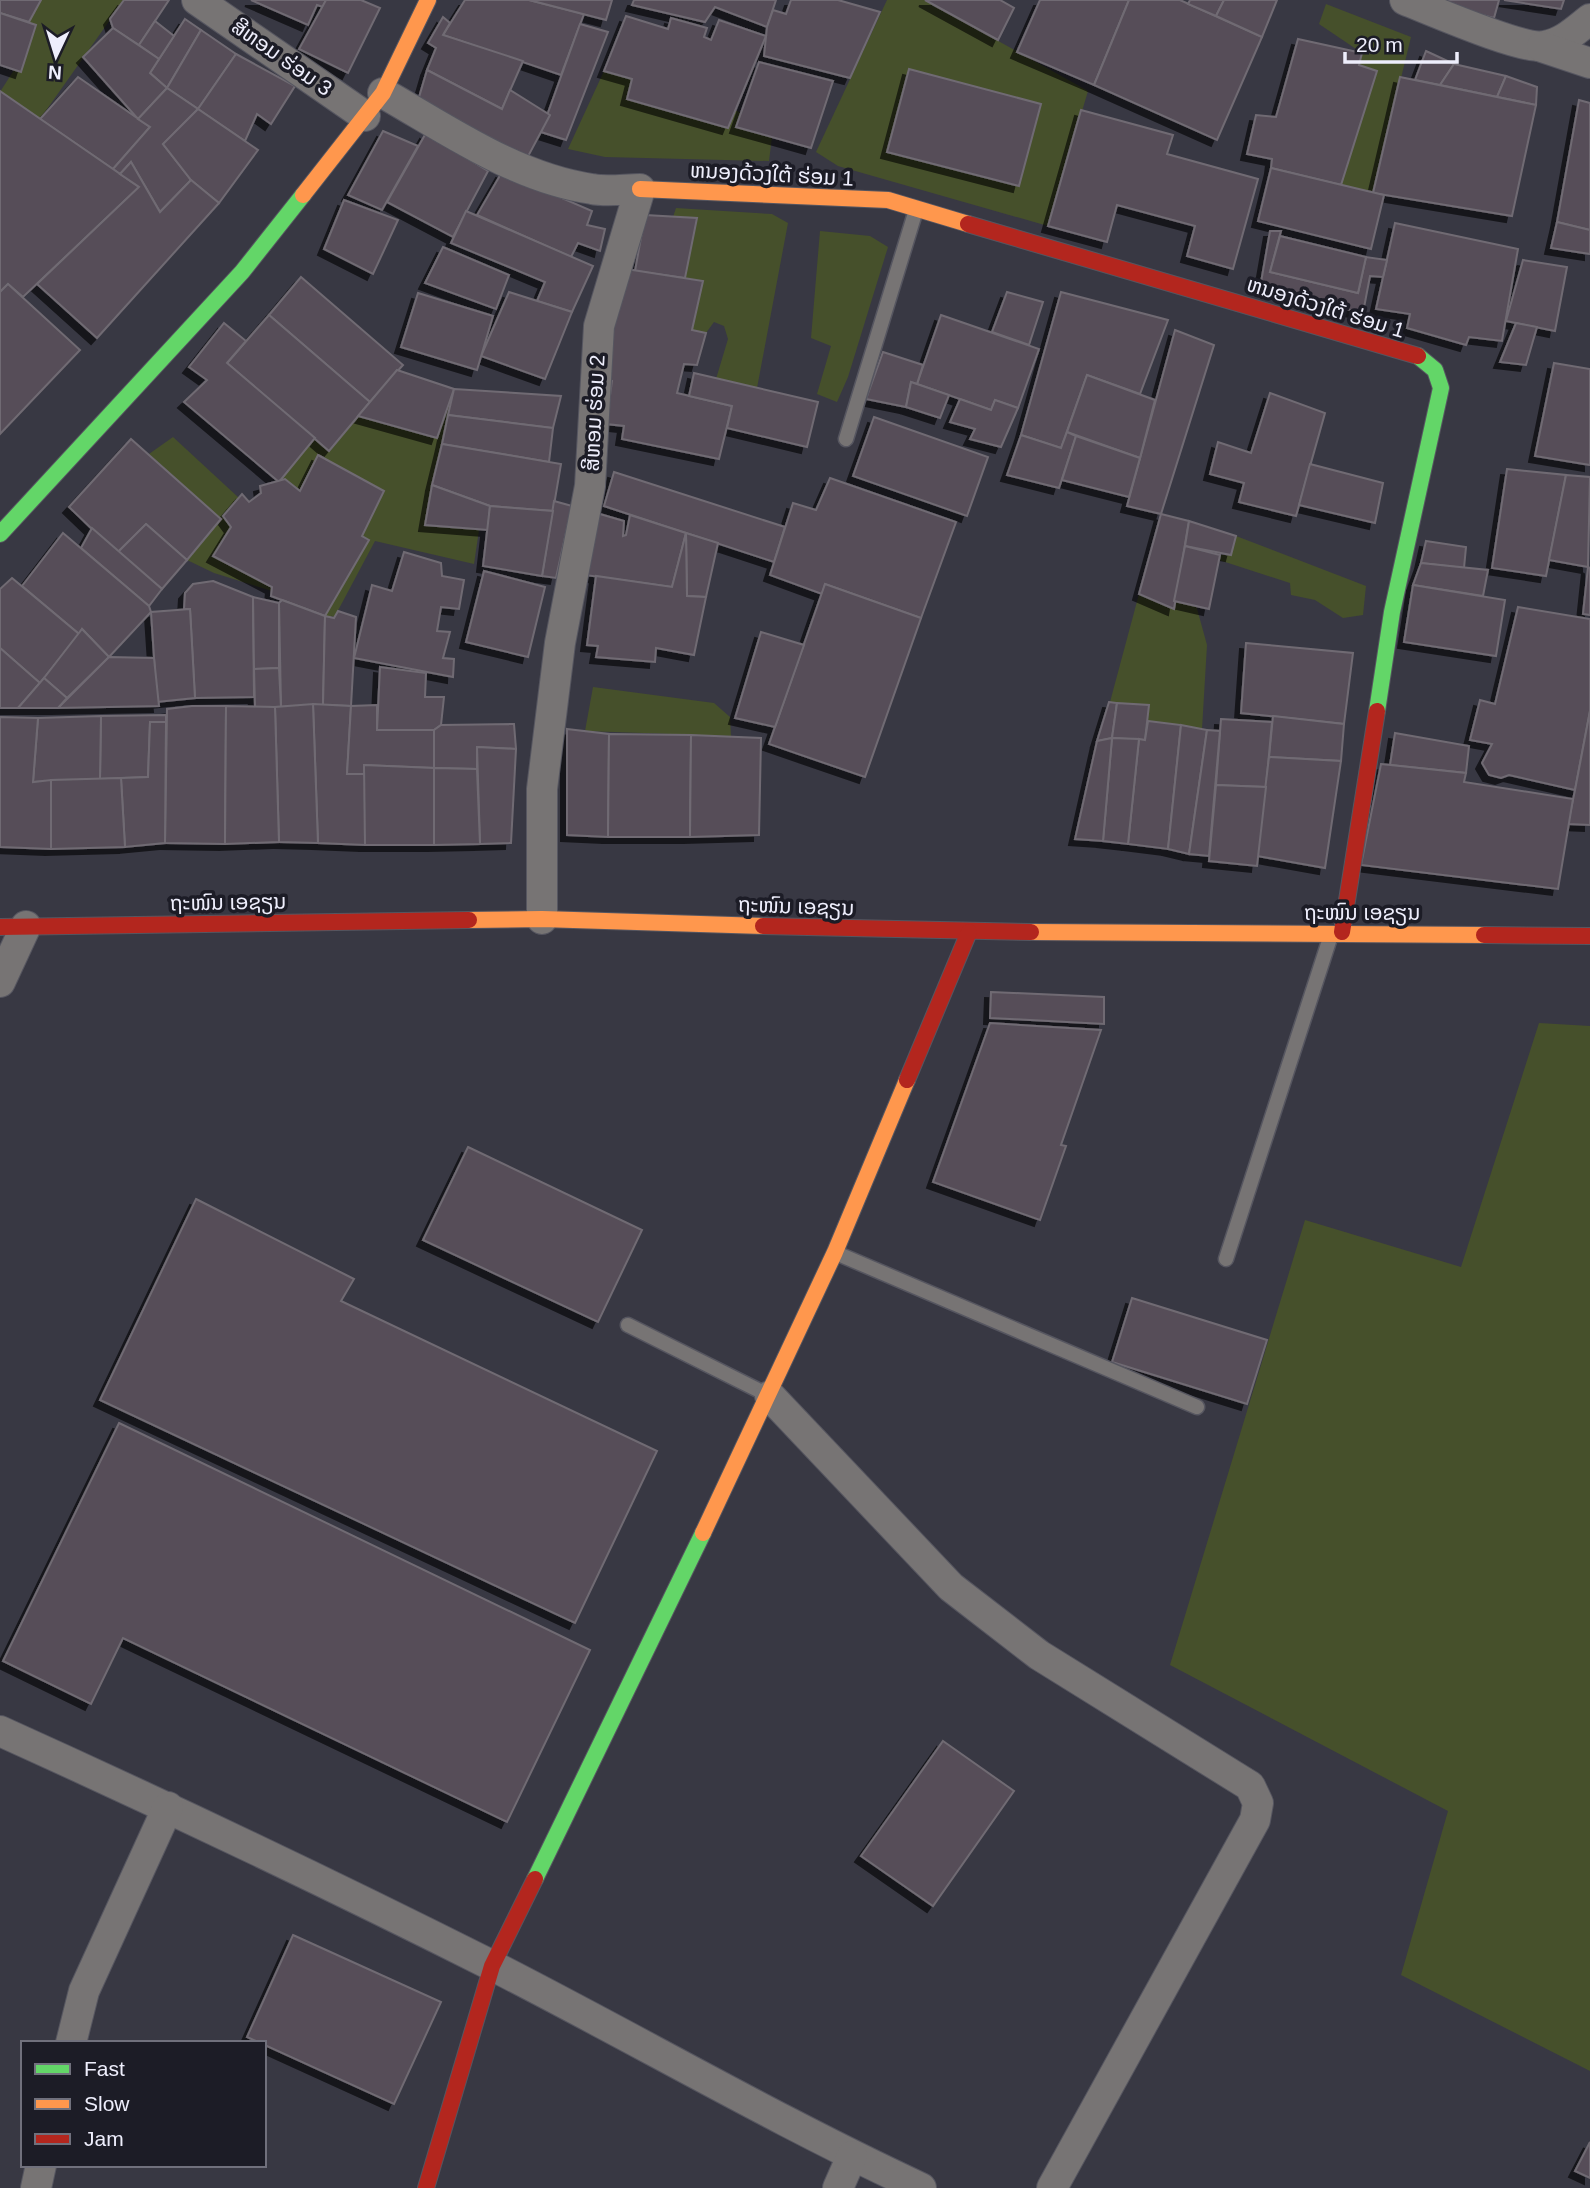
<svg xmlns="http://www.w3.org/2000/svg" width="1590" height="2188" font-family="Helvetica,'Noto Sans Lao',sans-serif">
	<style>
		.green { fill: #46502b }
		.building { fill: #564e58; stroke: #706b73; stroke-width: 2; filter: url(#shadow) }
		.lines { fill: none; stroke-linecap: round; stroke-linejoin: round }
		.lane-casing { stroke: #565660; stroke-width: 17 }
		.street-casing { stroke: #565660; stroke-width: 32 }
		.fast-casing { stroke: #565660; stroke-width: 18 }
		.slow-casing { stroke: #565660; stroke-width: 18 }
		.jam-casing { stroke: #565660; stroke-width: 18 }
		.lane { stroke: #777474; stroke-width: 14 }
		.street { stroke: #777474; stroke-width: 30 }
		.fast { stroke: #63d668; stroke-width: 16 }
		.slow { stroke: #ff974d; stroke-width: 16 }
		.jam { stroke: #b3261e; stroke-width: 16 }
		.labels { text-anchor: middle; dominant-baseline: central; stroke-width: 7; stroke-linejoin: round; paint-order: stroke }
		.street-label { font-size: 21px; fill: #eeeefc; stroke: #1c1c26 }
	</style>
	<defs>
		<filter id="shadow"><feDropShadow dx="-6" dy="6" stdDeviation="0" flood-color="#0009"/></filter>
	</defs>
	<rect width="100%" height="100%" fill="#383843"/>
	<g class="green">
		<path d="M41,0H124L40,119L0,92L14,70L21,72L36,25L29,22Z"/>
		<path d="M887,0H925L1088,91L1048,226L838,166L816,152Z"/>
		<path d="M1326,4L1411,37L1373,193L1341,185L1377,71L1359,65L1362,53L1319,24Z"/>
		<path d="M604,71L632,79L628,99L727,128L735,110L741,113L736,127L772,137L769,161L605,157L568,149Z"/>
		<path d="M676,208L772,214L788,223L757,388L716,379L728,339L724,326L714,322L706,333L692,330L703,281L685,278L697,218L673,217Z"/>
		<path d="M820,231L870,236L888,247L848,377L837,402L817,394L831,346L811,338Z"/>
		<path d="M454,389L426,525L479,530L474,564L375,541L334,618L325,616L369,541L362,536L384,491L318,455L300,491L279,482L315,438L358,416L437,437Z"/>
		<path d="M173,437L239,498L223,516L231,527L213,556L272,587V591L214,573L187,560L221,519L149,454Z"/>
		<path d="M1236,536L1366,586L1363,615L1343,618L1315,600L1291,595L1290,583L1219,560L1220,555H1231Z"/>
		<path d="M1139,594L1174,609V601L1196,605L1207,645L1202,729L1148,721L1149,705L1110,702Z"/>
		<path d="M593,687L714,703L730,717L731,736L585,731Z"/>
		<path d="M1539,1023L1590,1026V2071L1401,1975L1448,1811L1170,1665L1305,1220L1461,1267Z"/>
	</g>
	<g class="building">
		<path d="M0,0H41L29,22L0,13Z"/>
		<path d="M124,0H169L139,45L113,28L110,19Z"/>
		<path d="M251,0H326L323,7L317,5L308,25Z"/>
		<path d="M326,0H361L380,8L348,73L299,49Z"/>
		<path d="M465,0H529L584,14L561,75L443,35Z"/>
		<path d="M529,0H612L606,20Z"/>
		<path d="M634,0H776L767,27L715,7L705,22L632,5Z"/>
		<path d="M791,0H838L880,12L850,78L764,56L767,27L773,10L786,14Z"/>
		<path d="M925,0H1000L1014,8L998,40Z"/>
		<path d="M1040,0H1129L1094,85L1017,52Z"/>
		<path d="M1129,0H1180L1262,37L1217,140L1094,85Z"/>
		<path d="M1190,0H1224L1216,16L1188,4Z"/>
		<path d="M1224,0H1277L1262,37L1216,16Z"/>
		<path d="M1442,0H1499L1494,18L1441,5Z"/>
		<path d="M1504,0H1564L1561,9Z"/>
		<path d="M0,13L36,25L21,72L0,65Z"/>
		<path d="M626,16L668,29L671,18L707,28L704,37L711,40L719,20L766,36L728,128L627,99L632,79L604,71Z"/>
		<path d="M443,17L450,23L443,35L523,61L502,109L427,70L436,48L428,43Z"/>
		<path d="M185,19L201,30L167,88L150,73Z"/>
		<path d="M155,21L174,36L159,59L139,45Z"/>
		<path d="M580,24L608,32L566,140L541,132Z"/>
		<path d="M113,28L159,59L150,73L167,88L138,119L83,57Z"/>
		<path d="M201,30L236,54L198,109L167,88Z"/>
		<path d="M1298,39L1362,53L1359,65L1377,71L1341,185L1271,168L1272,159L1247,154L1256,115L1276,117Z"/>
		<path d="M1426,51L1454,64L1440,85L1415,80Z"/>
		<path d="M236,54L295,86L271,124L257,114L245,141L198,109Z"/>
		<path d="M759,62L833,81L811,148L736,127Z"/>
		<path d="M1454,64L1506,76L1497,97L1440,85Z"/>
		<path d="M909,69L1041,104L1019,186L887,152Z"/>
		<path d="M427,70L502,109L510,90L550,115L524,164L417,104Z"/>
		<path d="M1506,76L1537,87L1536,105L1497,97Z"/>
		<path d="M78,77L150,127L113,169L40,119Z"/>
		<path d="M1400,77L1536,105L1512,216L1373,193Z"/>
		<path d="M167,88L198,109L163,144L191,180L160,212L131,162L120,174L113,169L150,127L138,119Z"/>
		<path d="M0,91L139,187L23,297L8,284L0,292Z"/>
		<path d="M1579,100L1590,103V230L1557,222Z"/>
		<path d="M198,109L258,150L219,203L191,180L163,144Z"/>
		<path d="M1081,110L1173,135L1167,154L1258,179L1233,269L1187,256L1195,226L1117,205L1107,242L1048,226Z"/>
		<path d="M383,131L418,146L382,210L348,195Z"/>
		<path d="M426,133L488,171L453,237L387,202Z"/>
		<path d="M131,162L160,212L191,180L219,203L97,338L37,284L139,187L120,174Z"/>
		<path d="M1271,168L1384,195L1371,249L1258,221Z"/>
		<path d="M502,172L592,211L587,225L605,229L600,251L578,243L571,257L477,215Z"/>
		<path d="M344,200L398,220L373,274L324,249Z"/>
		<path d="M466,211L593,266L572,312L537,301L545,282L451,243Z"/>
		<path d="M645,215L697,218L685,278L635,271Z"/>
		<path d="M1557,222L1590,230V254L1551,248Z"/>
		<path d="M1395,223L1518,249L1502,341L1469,337L1466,345L1407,328L1410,314L1376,309Z"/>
		<path d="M1270,231H1281L1270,272L1358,293L1366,257L1387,260L1383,277L1370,276L1363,313L1260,288Z"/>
		<path d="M1280,236L1366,257L1358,293L1270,272Z"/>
		<path d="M443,247L509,275L496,309L425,283Z"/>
		<path d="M1523,260L1567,267L1555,331L1506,321Z"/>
		<path d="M620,268L703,281L692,330L706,333L697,365L684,364L677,393L732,406L719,459L622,439L624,426L606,424L612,381L602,377Z"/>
		<path d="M301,277L403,365L370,402L269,315Z"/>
		<path d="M8,284L80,350L0,434V292Z"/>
		<path d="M509,292L572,312L545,379L481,356Z"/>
		<path d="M1007,292L1043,302L1029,345L992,332Z"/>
		<path d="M1061,292L1168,320L1140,394L1087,375L1061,448L1021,435Z"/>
		<path d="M418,293L493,316L477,370L401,347Z"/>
		<path d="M269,315L370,402L329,451L227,363Z"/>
		<path d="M941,315L1039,349L1018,408L995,400L991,410L917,384Z"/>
		<path d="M224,323L246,341L227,363L315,438L279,482L184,402L207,380L189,367Z"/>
		<path d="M1516,323L1537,327L1526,365L1500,362Z"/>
		<path d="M1175,330L1214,345L1161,514L1127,506Z"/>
		<path d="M883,352L923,365L917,384L911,382L906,407L866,399Z"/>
		<path d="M1554,363L1590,369V465L1535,456Z"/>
		<path d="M397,370L454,389L437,438L358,416Z"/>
		<path d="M694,373L818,402L807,447L727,428L732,406L689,396Z"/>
		<path d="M1087,375L1155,400L1140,458L1067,432Z"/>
		<path d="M911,382L949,395L940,418L906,407Z"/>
		<path d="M454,389L561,396L553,428L448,415Z"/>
		<path d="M1270,393L1325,413L1296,516L1239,502L1244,483L1210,474L1218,442L1251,453Z"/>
		<path d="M960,399L991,410L995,400L1018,408L1001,447L970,439L975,429L950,422Z"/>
		<path d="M448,415L553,428L549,462L442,444Z"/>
		<path d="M874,417L988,457L967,516L853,476Z"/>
		<path d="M1067,432L1076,436L1059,488L1007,475L1021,435L1061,448Z"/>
		<path d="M1076,436L1140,458L1129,497L1062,480Z"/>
		<path d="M131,439L221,519L187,560L146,524L117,553L69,507Z"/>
		<path d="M442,444L561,464L553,511L490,506L432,485Z"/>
		<path d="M318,455L384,491L362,536L369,540L325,616L271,596L272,587L213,556L231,527L223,516L242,494L249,502L261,493L260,486L285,479L300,491Z"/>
		<path d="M1310,464L1383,483L1375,523L1299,505Z"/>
		<path d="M1507,469L1566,475L1546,576L1492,568Z"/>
		<path d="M614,472L785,527L774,562L604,506Z"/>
		<path d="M1566,475L1590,477L1588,567L1549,560Z"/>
		<path d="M830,478L956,522L921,618L825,584L822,594L770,575L793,503L816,510Z"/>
		<path d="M432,485L490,506L488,530L425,525Z"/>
		<path d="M554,501L572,506L556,578L542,576Z"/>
		<path d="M490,506L553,511L542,576L483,566Z"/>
		<path d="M593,512L624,521L623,536L626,535L630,515L686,533L672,587L585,575Z"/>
		<path d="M1161,514L1189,521L1174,609L1139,594Z"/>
		<path d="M1189,521L1236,536L1231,555L1185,546Z"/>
		<path d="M146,524L187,560L162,589L117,553Z"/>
		<path d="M92,528L162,589L149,606L81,548Z"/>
		<path d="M63,533L149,606L151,612L109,657L82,629L79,634L22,586Z"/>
		<path d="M686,533L718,543L706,597L687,596Z"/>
		<path d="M686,533L687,596L706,597L694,655L656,648L655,662L596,657L598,646L587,645L596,576L672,587Z"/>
		<path d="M1426,541L1466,547L1464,568L1421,563Z"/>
		<path d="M1185,546L1220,555L1209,609L1174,601Z"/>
		<path d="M404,552L441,563L442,576L464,580L459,609L441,607L437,631L450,632L443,658L454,659L453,677L354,658L372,585L392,591Z"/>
		<path d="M1421,563L1488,570L1483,596L1413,585Z"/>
		<path d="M1588,567L1590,568V615L1583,614Z"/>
		<path d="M484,571L545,587L528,657L466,642Z"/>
		<path d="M12,578L79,634L40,683L0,648V589Z"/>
		<path d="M213,581L253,597L254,697L195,698L190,609H184L185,593L193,584Z"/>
		<path d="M825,584L921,618L865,777L769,744Z"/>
		<path d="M1413,585L1505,600L1496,656L1404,642Z"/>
		<path d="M253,597L279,603V668L254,669Z"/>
		<path d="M282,600L325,616L323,705L281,707L279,603Z"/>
		<path d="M1518,607L1590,619V711L1575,790L1509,775L1501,778L1489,775L1482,763L1492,744L1470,740L1480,700L1495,704Z"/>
		<path d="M190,609L195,698L157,702L151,612Z"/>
		<path d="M338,611L356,617L351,706L323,705L325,616L334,618Z"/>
		<path d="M82,629L109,657L67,698L44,678Z"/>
		<path d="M761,632L804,645L775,727L735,718Z"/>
		<path d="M1246,643L1353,653L1344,724L1241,713Z"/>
		<path d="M0,648L40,683L18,708H0Z"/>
		<path d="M109,657L154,658L159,706L58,708Z"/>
		<path d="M380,667L426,673L425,697H444L441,725L434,730H377Z"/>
		<path d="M279,668L281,707H255L254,669Z"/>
		<path d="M44,678L67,698L58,708H18Z"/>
		<path d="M1109,702L1117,703L1112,738L1097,741Z"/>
		<path d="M1117,703L1149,705L1145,740L1112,738Z"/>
		<path d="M313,704L351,706L347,774H365V845L318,843Z"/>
		<path d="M313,704L318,843L279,842L275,707Z"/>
		<path d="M377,705V730H434V768L364,765L365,774H347L351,706Z"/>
		<path d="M192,706H226L225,844L165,843L167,709Z"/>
		<path d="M226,706L275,707L279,842L225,844Z"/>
		<path d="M1590,711V825L1568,824L1575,790Z"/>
		<path d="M166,715V722H150L148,777L100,779L101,716Z"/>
		<path d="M101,716L100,779L33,782L38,718Z"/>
		<path d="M1273,716L1344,724L1341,761L1269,757Z"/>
		<path d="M0,717L38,718L33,782L51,780V849L0,847Z"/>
		<path d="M1221,719L1272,722L1266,787L1216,785Z"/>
		<path d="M1148,721L1181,725L1168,849L1128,844L1139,739L1145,740Z"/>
		<path d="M150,722H166L165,843L125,847L121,778L148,777Z"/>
		<path d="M514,724L516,749L477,747V769L434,768V730L441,725Z"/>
		<path d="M1181,725L1207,730L1189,854L1168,849Z"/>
		<path d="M567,729L609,734L608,837L567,835Z"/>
		<path d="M1207,730L1220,731L1209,856L1189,854Z"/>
		<path d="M1395,733L1469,746L1466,773L1390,765Z"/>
		<path d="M609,734L691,735L690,837H608Z"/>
		<path d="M691,735L761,738L759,835L690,837Z"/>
		<path d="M1112,738L1139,739L1128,844L1103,841Z"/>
		<path d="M1112,738L1103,841L1075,839L1097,741Z"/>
		<path d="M477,747L516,749L511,843L480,844Z"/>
		<path d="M1269,757L1341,761L1325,868L1257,856Z"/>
		<path d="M1381,764L1466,773L1464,782L1573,799L1558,889L1361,865Z"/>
		<path d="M364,765L434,768V845H365Z"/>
		<path d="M434,768L477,769L480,844L434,845Z"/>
		<path d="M121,778L125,847L51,849V780Z"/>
		<path d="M1216,785L1266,787L1257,866L1209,861Z"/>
		<path d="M991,992L1104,997V1024L990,1018Z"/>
		<path d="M990,1023L1101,1030L1061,1145L1066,1146L1040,1220L933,1182Z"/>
		<path d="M468,1147L642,1230L598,1322L423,1240Z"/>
		<path d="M196,1199L354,1279L341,1301L657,1451L575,1623L100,1400Z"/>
		<path d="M1132,1298L1267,1340L1247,1404L1112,1362Z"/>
		<path d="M119,1423L590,1650L507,1822L123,1638L91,1704L3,1661Z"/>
		<path d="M943,1741L1014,1791L933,1906L861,1856Z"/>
		<path d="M293,1935L441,2002L394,2104L247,2037Z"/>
		<path d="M1590,2142V2178L1575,2171Z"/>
	</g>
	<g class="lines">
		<g class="lane-casing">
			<g id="lane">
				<path d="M846,439L916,210"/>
				<path d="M836,1253L1197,1407"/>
				<path d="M1226,1259L1330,938"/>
				<path d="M628,1325L768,1395"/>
			</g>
		</g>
		<g class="street-casing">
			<g id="street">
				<path d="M197,0L365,116"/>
				<path d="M1405,0C1431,10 1522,50 1544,46C1563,43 1576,30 1590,19"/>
				<path d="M1542,47L1590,63"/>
				<path d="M383,93C448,130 516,178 592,189C607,192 625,189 640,189L599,326L590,486L560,643L542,789V919"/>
				<path d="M0,982L26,926"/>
				<path d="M770,1396L951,1587L1039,1655L1250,1786L1258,1803L1255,1820L1052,2188"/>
				<path d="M0,1731C166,1806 330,1884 493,1966C636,2039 775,2120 921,2188"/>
				<path d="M71,2043L84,1991L168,1807"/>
				<path d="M36,2188L41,2165"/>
				<path d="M838,2188L852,2156"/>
			</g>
		</g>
		<g class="fast-casing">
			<g id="fast">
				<path d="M0,534L242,272L303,195"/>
				<path d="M1377,711L1392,612L1441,388L1435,370L1418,356"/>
				<path d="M535,1879L703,1533"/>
			</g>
		</g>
		<g class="slow-casing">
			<g id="slow">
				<path d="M640,189L888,200L968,224"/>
				<path d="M303,195L383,93L428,0"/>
				<path d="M469,920L542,919L763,926"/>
				<path d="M1031,932L1484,935"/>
				<path d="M703,1533L835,1252L907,1080"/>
			</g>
		</g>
		<g class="jam-casing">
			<g id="jam">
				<path d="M968,224L1418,356"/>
				<path d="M763,926L1031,932"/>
				<path d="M0,927L469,920"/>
				<path d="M1342,932L1377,711"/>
				<path d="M1484,935L1590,936"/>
				<path d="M907,1080L969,932"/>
				<path d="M426,2188L492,1966L535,1879"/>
			</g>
		</g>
		<use href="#lane" class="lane"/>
		<use href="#street" class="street"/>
		<use href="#fast" class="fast"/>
		<use href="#slow" class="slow"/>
		<use href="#jam" class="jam"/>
	</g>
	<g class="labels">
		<g class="street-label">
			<text transform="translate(282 57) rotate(35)">ສີຫອມ ຮ່ອມ 3</text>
			<text transform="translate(772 174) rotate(3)">ຫນອງດ້ວງໃຕ້ ຮ່ອມ 1</text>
			<text transform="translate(1326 307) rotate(17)">ຫນອງດ້ວງໃຕ້ ຮ່ອມ 1</text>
			<text transform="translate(594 413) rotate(-87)">ສີຫອມ ຮ່ອມ 2</text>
			<text transform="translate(228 902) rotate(-1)">ຖະໜົນ ເອຊຽນ</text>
			<text transform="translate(796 906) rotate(2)">ຖະໜົນ ເອຊຽນ</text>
			<text x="1362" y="912">ຖະໜົນ ເອຊຽນ</text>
		</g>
	</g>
	<rect x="21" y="2041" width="245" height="126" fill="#1c1c26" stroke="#70707c" stroke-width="2"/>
	<rect x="35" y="2064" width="35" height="10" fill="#63d668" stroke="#70707c" stroke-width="2"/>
	<text x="84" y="2076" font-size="21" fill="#eeeefc">Fast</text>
	<rect x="35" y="2099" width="35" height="10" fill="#ff974d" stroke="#70707c" stroke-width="2"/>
	<text x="84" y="2111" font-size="21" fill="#eeeefc">Slow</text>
	<rect x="35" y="2134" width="35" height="10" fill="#b3261e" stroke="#70707c" stroke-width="2"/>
	<text x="84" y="2146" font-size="21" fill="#eeeefc">Jam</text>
	<g transform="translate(56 56) rotate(184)" stroke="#1c1c26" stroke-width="5" paint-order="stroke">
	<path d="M0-5L12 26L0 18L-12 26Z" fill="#eeeefc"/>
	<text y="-10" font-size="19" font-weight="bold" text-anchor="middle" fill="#eeeefc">N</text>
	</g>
	<path d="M1345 52v10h112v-10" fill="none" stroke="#eeeefc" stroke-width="3.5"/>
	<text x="1356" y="52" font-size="21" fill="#eeeefc" stroke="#1c1c26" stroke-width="5" paint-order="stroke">20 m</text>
</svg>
